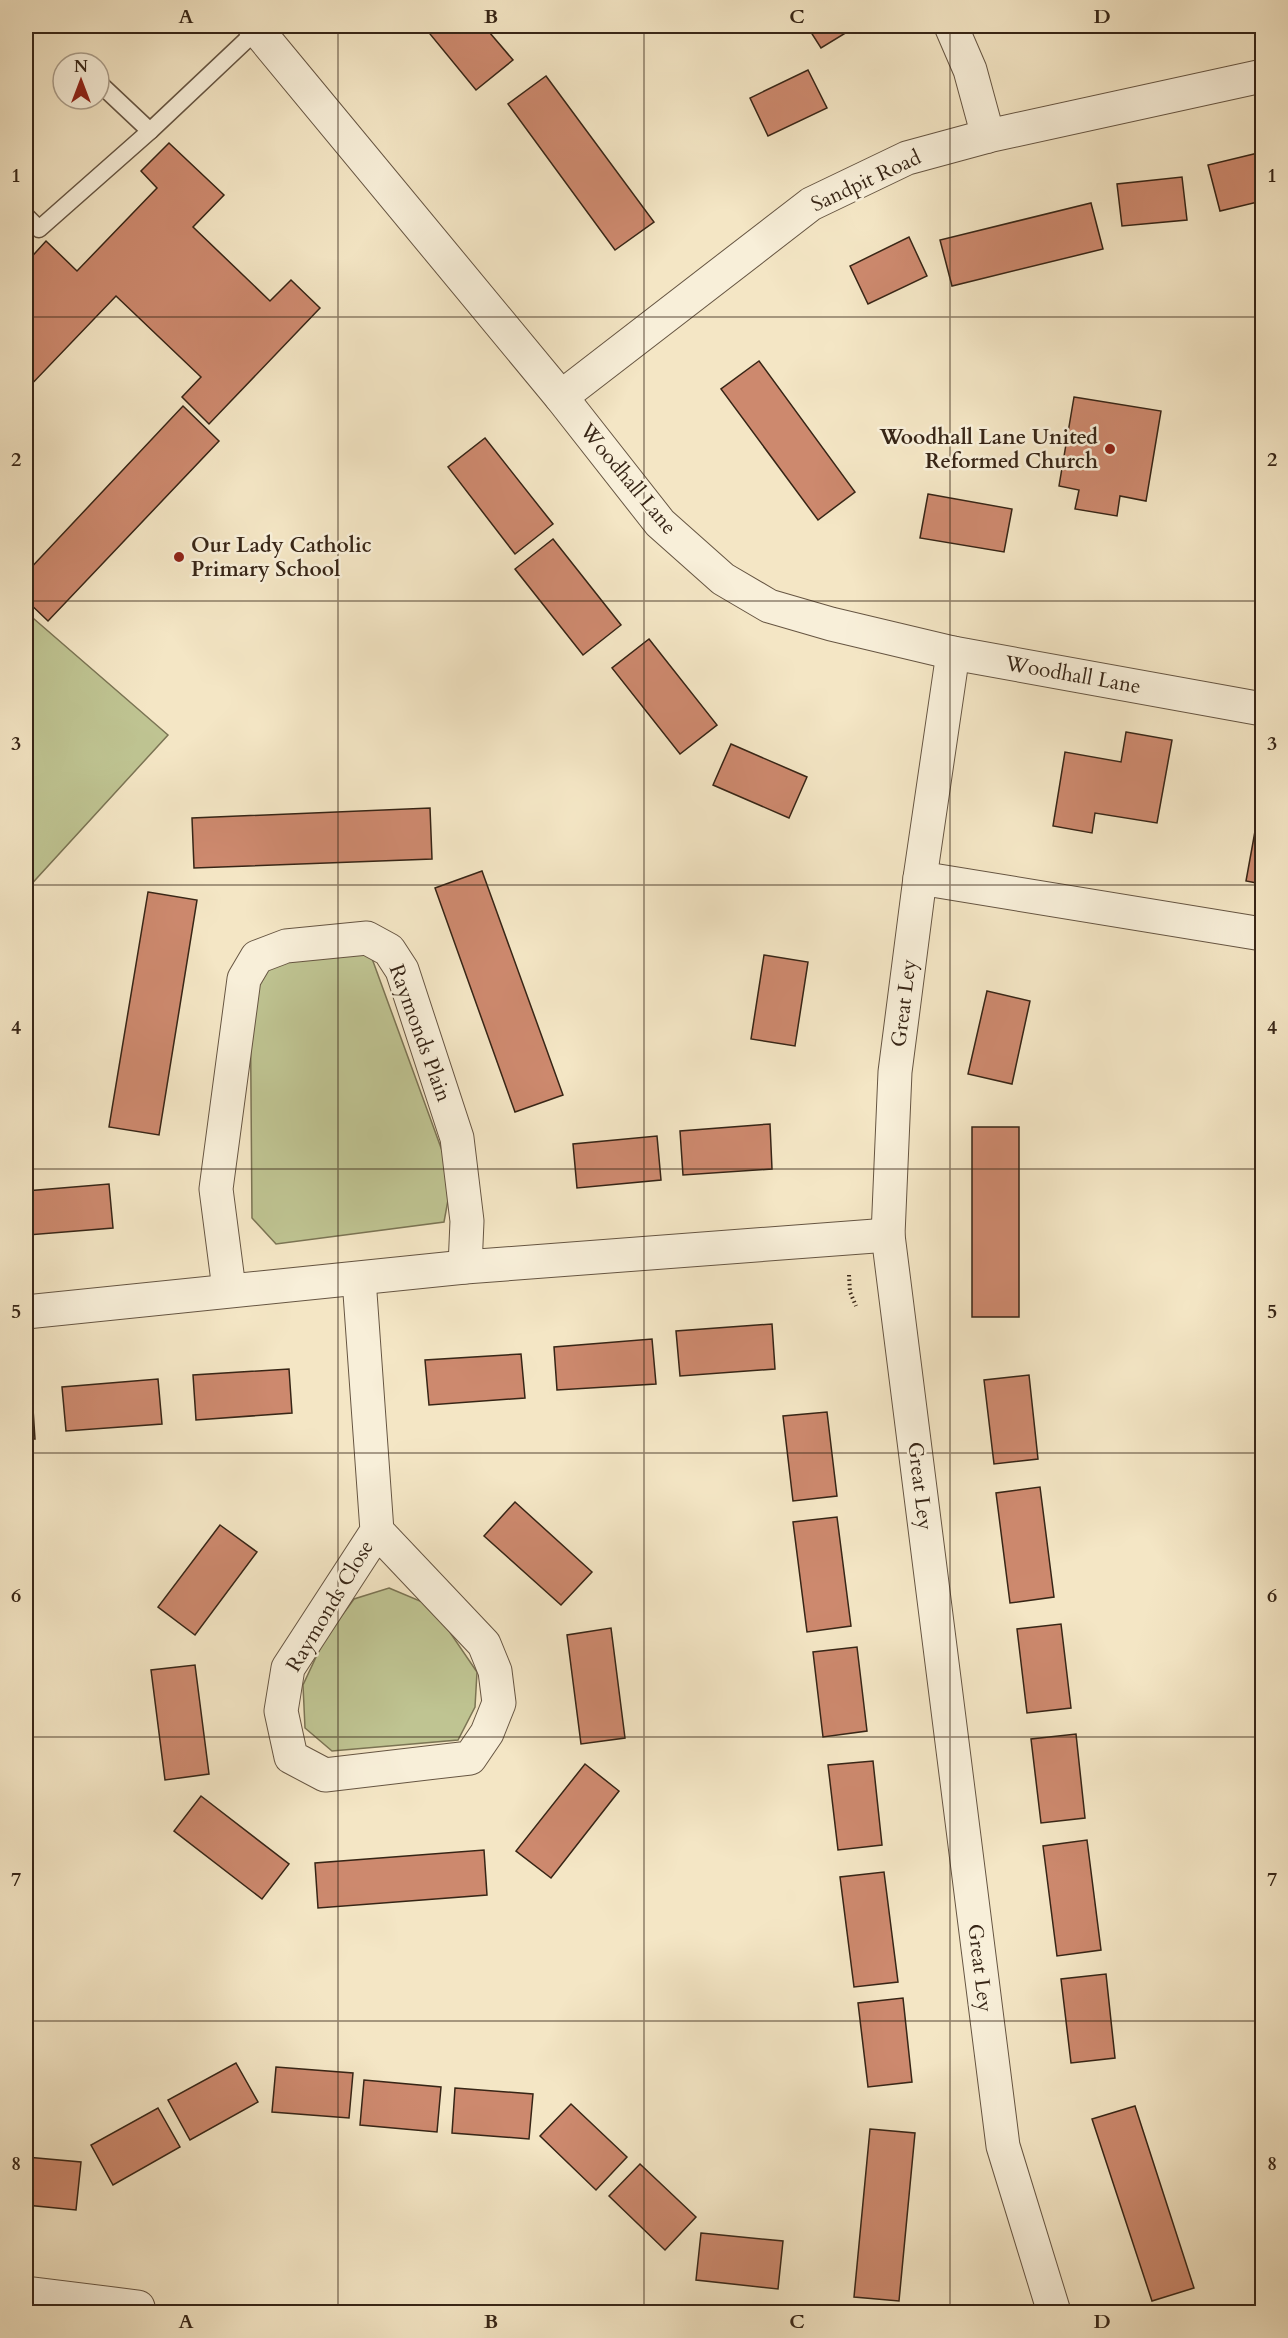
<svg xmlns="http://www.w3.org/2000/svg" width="1288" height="2338" font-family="Cardo,serif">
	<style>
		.green { fill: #bfc492; stroke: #7b7454; stroke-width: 1.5 }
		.building { fill: #cd896e; stroke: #372516; stroke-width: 1.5 }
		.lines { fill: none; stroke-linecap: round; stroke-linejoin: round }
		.service-casing { stroke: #665542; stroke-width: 19 }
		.minor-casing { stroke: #665542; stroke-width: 35 }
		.path { stroke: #372516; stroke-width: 4; stroke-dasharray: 1.5 3; stroke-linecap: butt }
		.service { stroke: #f8efd9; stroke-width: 16 }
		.minor { stroke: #f8efd9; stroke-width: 33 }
		.grid { fill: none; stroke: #372516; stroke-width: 1.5; stroke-opacity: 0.55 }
		.poi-dot { fill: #8f2418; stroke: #f8efd9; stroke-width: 2 }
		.labels { text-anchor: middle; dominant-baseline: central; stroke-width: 5; stroke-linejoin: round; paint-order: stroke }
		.street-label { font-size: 21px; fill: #372516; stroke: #f8efd9 }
		.poi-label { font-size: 21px; font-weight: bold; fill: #372516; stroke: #f8efd9; text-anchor: end }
		.neatline { fill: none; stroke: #372516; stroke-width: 2 }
		.grid-label { font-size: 20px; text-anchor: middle; font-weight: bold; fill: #372516 }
	</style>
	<rect width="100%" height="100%" fill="#f4e6c5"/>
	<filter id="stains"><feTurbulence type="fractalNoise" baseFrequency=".00333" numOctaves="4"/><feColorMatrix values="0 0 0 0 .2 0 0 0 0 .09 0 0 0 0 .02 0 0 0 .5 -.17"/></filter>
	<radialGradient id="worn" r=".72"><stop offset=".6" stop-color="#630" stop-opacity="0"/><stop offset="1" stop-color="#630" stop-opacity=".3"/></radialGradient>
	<g class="green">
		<path d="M26,612L168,735L26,890Z"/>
		<path d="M370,953L452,1178L444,1222L276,1244L252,1218L250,966Z"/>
		<path d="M389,1588L432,1606L477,1672L475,1707L458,1740L332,1751L305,1728L303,1685L324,1640L354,1599Z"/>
	</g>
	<g class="building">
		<path d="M441,26H484L513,60L476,90L430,34Z"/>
		<path d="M807,26H857L821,48Z"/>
		<path d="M808,70L827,108L768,136L750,98Z"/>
		<path d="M546,76L654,222L615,250L508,104Z"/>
		<path d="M169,143L224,195L193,227L270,301L291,280L320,308L209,424L182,397L201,377L116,296L26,390V263L46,241L77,271L157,188L141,171Z"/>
		<path d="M1262,152V201L1220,211L1208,165Z"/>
		<path d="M1182,177L1187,220L1122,226L1117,184Z"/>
		<path d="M1091,203L1103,249L952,286L940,240Z"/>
		<path d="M909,237L927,276L868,304L850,266Z"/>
		<path d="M759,361L855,492L818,520L721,389Z"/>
		<path d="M1074,397L1161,411L1146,501L1120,496L1117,516L1075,509L1079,490L1059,486Z"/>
		<path d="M183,406L219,441L48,621L26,600V573Z"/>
		<path d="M485,438L553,524L515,554L448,467Z"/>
		<path d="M928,494L1012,509L1004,552L920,538Z"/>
		<path d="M553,539L621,625L583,655L515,569Z"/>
		<path d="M649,639L717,725L680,754L612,668Z"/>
		<path d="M1126,732L1172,740L1157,823L1095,813L1092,833L1053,826L1065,752L1121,762Z"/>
		<path d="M731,744L807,777L789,818L713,785Z"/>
		<path d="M1261,798H1262V884L1246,881Z"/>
		<path d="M430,808L432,859L194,868L192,818Z"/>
		<path d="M482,871L563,1095L515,1112L435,888Z"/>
		<path d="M148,892L197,900L159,1135L109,1127Z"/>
		<path d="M764,955L808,962L795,1046L751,1039Z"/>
		<path d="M987,991L1030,1001L1012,1084L968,1074Z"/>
		<path d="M770,1124L772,1169L683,1175L680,1131Z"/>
		<rect x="972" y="1127" width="47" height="190"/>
		<path d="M657,1136L661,1180L577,1188L573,1144Z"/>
		<path d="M109,1184L113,1228L28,1235L26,1191Z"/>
		<path d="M772,1324L775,1369L680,1376L676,1331Z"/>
		<path d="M652,1339L656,1384L557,1390L554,1347Z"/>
		<path d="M521,1354L525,1398L429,1405L425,1360Z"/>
		<path d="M289,1369L292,1413L196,1420L193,1375Z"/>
		<path d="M1029,1375L1038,1459L994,1464L984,1380Z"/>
		<path d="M158,1379L162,1424L66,1431L62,1387Z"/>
		<path d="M32,1394L35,1439H26V1395Z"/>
		<path d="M827,1412L837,1496L793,1501L783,1416Z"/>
		<path d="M1040,1487L1054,1597L1010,1603L996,1493Z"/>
		<path d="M515,1502L592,1572L561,1605L484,1536Z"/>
		<path d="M837,1517L851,1626L807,1632L793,1522Z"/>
		<path d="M220,1525L257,1552L195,1635L158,1607Z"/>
		<path d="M1061,1624L1071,1708L1027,1713L1017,1629Z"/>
		<path d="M611,1628L625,1738L581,1744L567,1635Z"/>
		<path d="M857,1647L867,1731L823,1737L813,1652Z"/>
		<path d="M195,1665L209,1774L165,1780L151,1670Z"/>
		<path d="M1076,1734L1085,1818L1041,1823L1031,1739Z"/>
		<path d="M873,1761L882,1845L838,1850L828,1765Z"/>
		<path d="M585,1764L619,1791L551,1878L516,1851Z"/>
		<path d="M201,1796L289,1864L262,1899L174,1831Z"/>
		<path d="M1087,1840L1101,1950L1057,1956L1043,1846Z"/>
		<path d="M484,1850L487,1895L318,1908L315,1863Z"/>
		<path d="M884,1872L898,1982L854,1987L840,1877Z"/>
		<path d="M1106,1974L1115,2058L1071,2063L1061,1979Z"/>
		<path d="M903,1998L912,2082L868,2087L858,2003Z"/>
		<path d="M236,2063L258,2102L190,2140L168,2100Z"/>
		<path d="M276,2067L353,2073L349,2118L272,2112Z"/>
		<path d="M364,2080L441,2087L437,2132L360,2125Z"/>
		<path d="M455,2088L533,2094L529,2139L452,2133Z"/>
		<path d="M571,2104L627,2157L596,2190L540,2136Z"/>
		<path d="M1135,2106L1194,2288L1152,2301L1092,2119Z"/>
		<path d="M158,2108L180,2147L113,2185L91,2145Z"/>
		<path d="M870,2129L915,2133L899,2301L854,2297Z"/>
		<path d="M26,2157L81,2162L76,2210L26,2205Z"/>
		<path d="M640,2164L696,2217L665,2250L609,2196Z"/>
		<path d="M701,2233L783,2241L778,2289L696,2280Z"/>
	</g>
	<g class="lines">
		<g class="service-casing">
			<g id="service">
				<path d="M99,83L150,131"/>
				<path d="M26,216L39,229L150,131L257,30"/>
			</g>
		</g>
		<g class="minor-casing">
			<g id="minor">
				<path d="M254,26L561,397L660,523L723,579L769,606L831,624L953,653L1262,709"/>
				<path d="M951,26L970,70L988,136"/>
				<path d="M561,397L811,204L907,158L988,136L1262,76"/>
				<path d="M953,653L920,878L895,1072L888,1235L1003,2146L1054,2312"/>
				<path d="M920,878L1262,934"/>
				<path d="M359,1279L377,1531L288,1668L281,1711L291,1757L325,1775L470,1758L487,1733L499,1703L495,1671L484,1644L377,1531"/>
				<path d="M229,1289L216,1189L244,979L257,957L286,946L367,938L389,950L402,970L457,1138L467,1221L465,1267"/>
				<path d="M26,1312L465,1267L888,1235"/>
				<path d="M26,2293L138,2307"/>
			</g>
		</g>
		<path class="path" d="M849,1275L850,1292L856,1306"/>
		<use href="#service" class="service"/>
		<use href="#minor" class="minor"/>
	</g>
	<path class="grid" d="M338,26V2312M644,26V2312M950,26V2312M26,317H1262M26,601H1262M26,885H1262M26,1169H1262M26,1453H1262M26,1737H1262M26,2021H1262"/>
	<g class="poi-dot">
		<circle cx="1110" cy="449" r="6"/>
		<circle cx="179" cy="557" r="6"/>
	</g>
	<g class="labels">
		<g class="street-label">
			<text transform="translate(866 181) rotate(-25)">Sandpit Road</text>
			<text transform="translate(628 479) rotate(50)">Woodhall Lane</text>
			<text transform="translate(1073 675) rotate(10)">Woodhall Lane</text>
			<text transform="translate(904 1003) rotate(-83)">Great Ley</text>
			<text transform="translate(420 1033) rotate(70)">Raymonds Plain</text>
			<text transform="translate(920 1486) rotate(83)">Great Ley</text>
			<text transform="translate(330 1606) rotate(-59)">Raymonds Close</text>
			<text transform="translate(980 1968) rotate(83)">Great Ley</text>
		</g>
		<g class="poi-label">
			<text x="1098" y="437">Woodhall Lane United<tspan x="1098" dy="24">Reformed Church</tspan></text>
			<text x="191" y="545" text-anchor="start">Our Lady Catholic<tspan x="191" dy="24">Primary School</tspan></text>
		</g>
	</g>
	<rect width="1288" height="2338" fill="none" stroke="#f4e6c5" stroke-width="66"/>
	<g transform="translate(81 81)"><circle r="28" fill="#f8efd9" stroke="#ab9e8b" stroke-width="1.5"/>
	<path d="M0-4.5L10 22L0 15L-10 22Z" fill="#8f2418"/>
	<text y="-9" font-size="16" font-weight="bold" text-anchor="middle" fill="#372516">N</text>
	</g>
	<rect x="33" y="33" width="1222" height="2272" class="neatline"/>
	<g class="grid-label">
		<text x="186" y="23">A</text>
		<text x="491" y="23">B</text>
		<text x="797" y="23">C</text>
		<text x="1102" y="23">D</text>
		<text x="16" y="182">1</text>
		<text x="1272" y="182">1</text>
		<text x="16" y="466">2</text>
		<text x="1272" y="466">2</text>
		<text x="16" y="750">3</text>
		<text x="1272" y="750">3</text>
		<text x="16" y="1034">4</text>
		<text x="1272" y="1034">4</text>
		<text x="16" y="1318">5</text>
		<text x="1272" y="1318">5</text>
		<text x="16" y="1602">6</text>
		<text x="1272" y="1602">6</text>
		<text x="16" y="1886">7</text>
		<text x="1272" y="1886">7</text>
		<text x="16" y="2170">8</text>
		<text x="1272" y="2170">8</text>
		<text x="186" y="2328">A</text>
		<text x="491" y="2328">B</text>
		<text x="797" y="2328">C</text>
		<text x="1102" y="2328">D</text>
	</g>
	<rect width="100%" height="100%" filter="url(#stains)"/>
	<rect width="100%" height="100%" fill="url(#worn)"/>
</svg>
